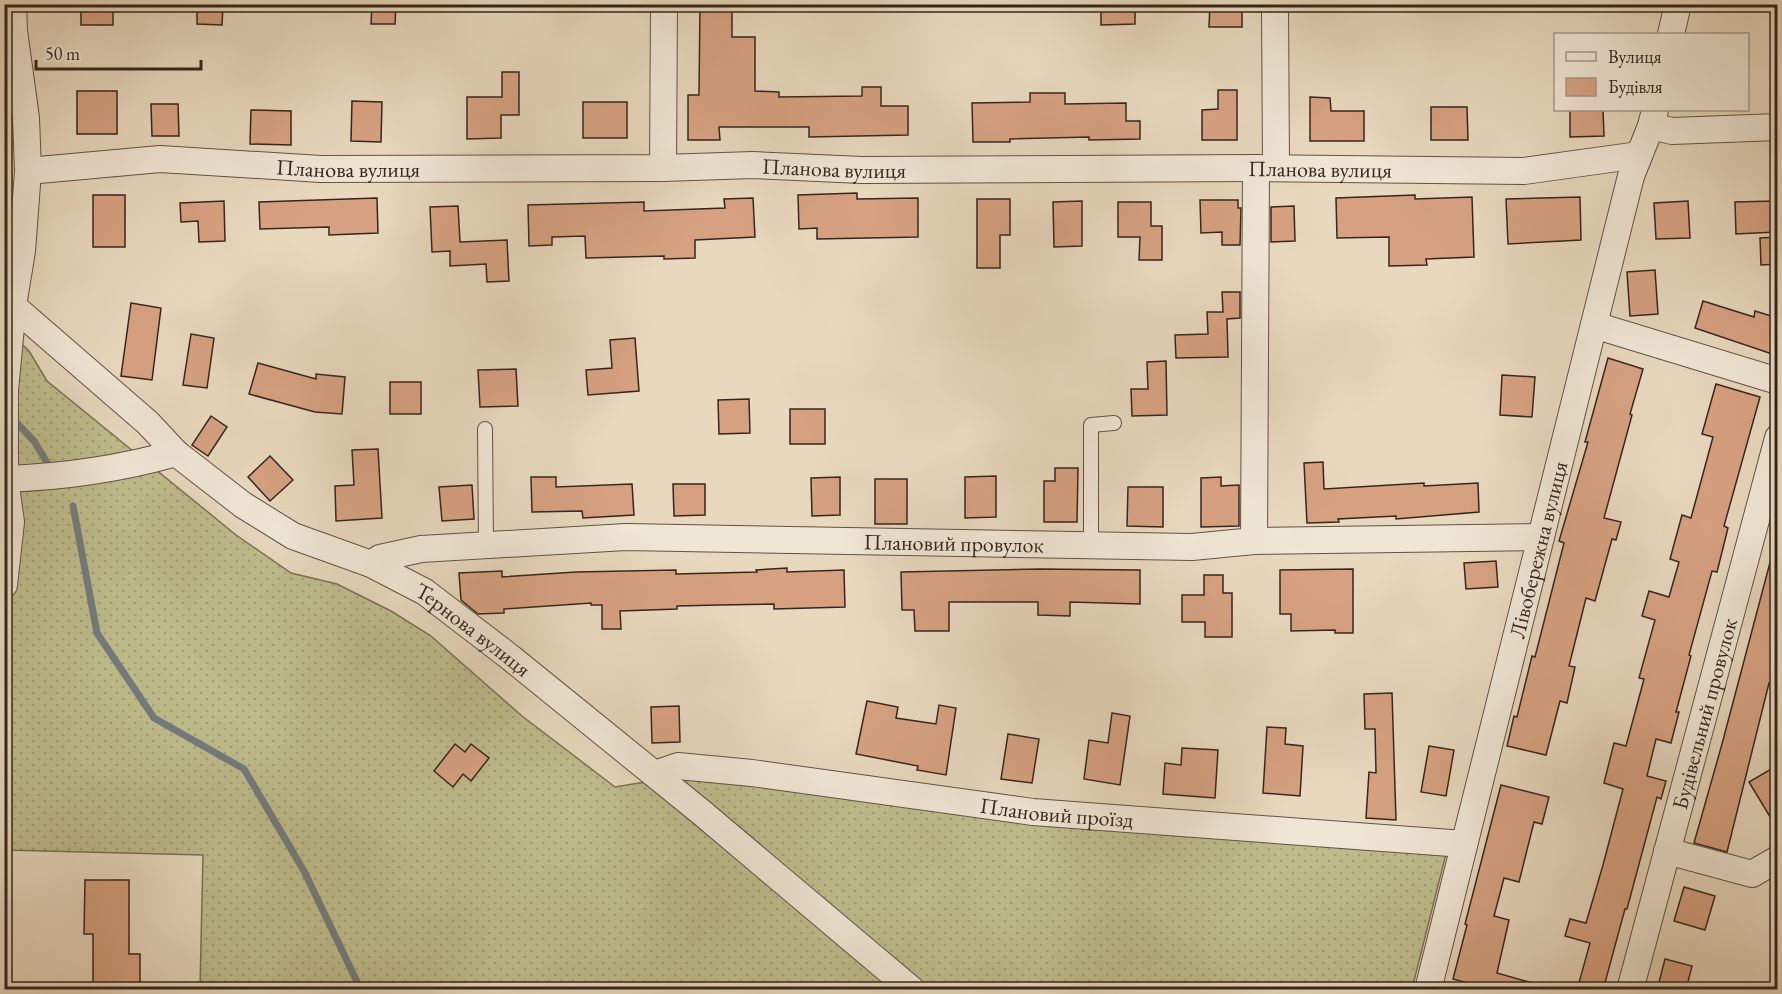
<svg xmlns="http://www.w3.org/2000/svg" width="1782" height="994" font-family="'EB Garamond',serif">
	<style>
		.grass { fill: url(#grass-dots); stroke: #7a7155; stroke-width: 1.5 }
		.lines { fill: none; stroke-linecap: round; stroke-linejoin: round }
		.stream { stroke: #747c7e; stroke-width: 7 }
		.building { fill: #d7a181; stroke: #35261e; stroke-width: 1.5 }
		.service-casing { stroke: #625246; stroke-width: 16 }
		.minor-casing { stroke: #625246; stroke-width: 28 }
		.service { stroke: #f0e6d5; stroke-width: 14 }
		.minor { stroke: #f0e6d5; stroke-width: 26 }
		.labels { text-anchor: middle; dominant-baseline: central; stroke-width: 4.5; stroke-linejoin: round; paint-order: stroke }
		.street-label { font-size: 22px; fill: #35261e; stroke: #f0e6d5 }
	</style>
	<defs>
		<pattern id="grass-dots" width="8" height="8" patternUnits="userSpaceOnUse" patternTransform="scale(1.5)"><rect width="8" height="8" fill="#bebc8c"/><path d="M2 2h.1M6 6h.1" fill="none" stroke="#a4a178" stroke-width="1.8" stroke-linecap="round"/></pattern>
	</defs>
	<rect width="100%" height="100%" fill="#e8d8be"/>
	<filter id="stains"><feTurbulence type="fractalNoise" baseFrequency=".00333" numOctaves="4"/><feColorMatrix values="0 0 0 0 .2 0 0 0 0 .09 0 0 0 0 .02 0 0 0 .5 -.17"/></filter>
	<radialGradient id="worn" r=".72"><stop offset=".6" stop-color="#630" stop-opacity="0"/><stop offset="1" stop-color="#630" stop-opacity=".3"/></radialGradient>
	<path class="grass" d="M4,327L29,351L47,381L236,535L291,573L337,584L391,611L431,636L522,716L615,787L676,777L1447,850L1412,989H200L203,855L5,850Z"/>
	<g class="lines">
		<g class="stream">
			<path d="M13,419L34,441L49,466"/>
			<path d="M73,506L97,633L154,718L244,769L304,871L361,990"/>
		</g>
	</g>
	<g class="building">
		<rect x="81" y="4" width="32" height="21"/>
		<path d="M197,4H223L222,25L197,24Z"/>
		<path d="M372,4H396L395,24H371Z"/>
		<path d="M700,4H732V37H755V91L779,92V97L862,96V87H881V106H908V135L809,137V127H719L720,140H688V95H699Z"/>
		<path d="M1101,4H1135V24L1101,25Z"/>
		<path d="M1210,4H1242V27H1209Z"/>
		<path d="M502,72H519V115H501V138L467,139V97H502Z"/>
		<path d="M1218,90H1237V140H1202V110L1218,109Z"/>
		<rect x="77" y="91" width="40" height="43"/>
		<path d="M1030,93H1065V104L1126,103V121H1140V139L1089,140V137L1010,139V142H973L972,103L1030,102Z"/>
		<path d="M1310,97L1330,98L1331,111H1364V141H1310Z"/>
		<path d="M352,101L382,102L381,142L351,141Z"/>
		<rect x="583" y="102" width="44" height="36"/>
		<path d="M151,104H178L179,136H152Z"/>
		<path d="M1431,107H1467L1468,140H1431Z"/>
		<path d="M251,110L291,111V145L250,144Z"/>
		<path d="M1570,110H1603L1604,136L1570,137Z"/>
		<path d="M857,193V199L918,198V237L817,239V228L799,229L798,195Z"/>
		<rect x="93" y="195" width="32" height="52"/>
		<path d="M1415,195V199L1472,197L1474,257L1426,259L1427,265L1389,266V237L1337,238L1336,198Z"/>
		<path d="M1580,197L1581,240L1508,244L1506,199Z"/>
		<path d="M377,198L378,233L329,235V227L260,229L259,202Z"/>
		<path d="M753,198L755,237L695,240V258L664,259V256L586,258L585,236L552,237V245L529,246L528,205L644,202V211L725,208L724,199Z"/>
		<path d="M977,199H1010V235H1000V268H977Z"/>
		<path d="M1200,200H1238V208H1241L1240,245H1222V232L1201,233Z"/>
		<path d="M224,201L225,241L199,242L198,221L181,222L180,203Z"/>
		<path d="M1082,201V246L1054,247L1053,202Z"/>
		<path d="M1688,201L1690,238L1656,239L1654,203Z"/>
		<path d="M1774,201L1776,232L1736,234L1735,202Z"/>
		<path d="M1118,202H1151V226H1162V260H1139L1140,237H1118Z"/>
		<path d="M458,206L460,242L507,240L509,281L487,282L486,264L450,266V251L432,252L430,207Z"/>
		<path d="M1294,206L1295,241L1271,242V207Z"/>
		<path d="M1778,237V264L1761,265L1760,238Z"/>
		<path d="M1655,270L1658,314L1630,316L1627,272Z"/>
		<path d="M1222,292H1240V318L1227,319L1228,357L1176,358L1175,335L1208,334L1207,312H1223Z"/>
		<path d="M1703,301L1754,317L1755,311L1778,318V356L1695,328Z"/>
		<path d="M131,303L161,308L152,380L121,376Z"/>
		<path d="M191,334L214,338L207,388L183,385Z"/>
		<path d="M635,338L639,391L588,395L586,370L612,368L610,340Z"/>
		<path d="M1608,358L1643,369L1630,414L1632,415L1604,518L1621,522L1616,540L1612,539L1595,601L1586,598L1569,666L1575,667L1567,703L1560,701L1546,755L1507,746L1514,716L1517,717L1532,656L1535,657L1564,543L1559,541L1588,442H1585Z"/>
		<path d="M1166,361L1167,415L1132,416L1131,389H1148L1147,362Z"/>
		<path d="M258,363L316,379V374L345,377L342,414L315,412L249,394Z"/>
		<path d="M516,369L518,406L480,407L478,370Z"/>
		<path d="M1502,375L1535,377L1532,417L1500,415Z"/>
		<rect x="390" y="382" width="31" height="32"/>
		<path d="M1716,384L1760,397L1724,526L1728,528L1717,572L1712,571L1689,655L1691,656L1676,712H1679L1671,743L1656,739L1647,776L1666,781L1661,799L1657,797L1627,909H1625L1603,990H1577L1590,943L1565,936L1570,919L1586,923L1603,865L1623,789L1604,783L1614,743L1626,746L1644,679L1639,678L1655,620L1642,616L1649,591L1669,597L1679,562L1670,559L1682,515L1691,518L1713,437L1702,434Z"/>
		<path d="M749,399L750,433L719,434L718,400Z"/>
		<rect x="790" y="409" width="35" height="35"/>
		<path d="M211,416L227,427L208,456L192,445Z"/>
		<path d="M378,449L382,518L336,521L335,486L354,485L352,450Z"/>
		<path d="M270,456L293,480L270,501L248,477Z"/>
		<path d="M1323,462L1324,489L1424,483V486L1478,483L1479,512L1396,519V516L1338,519L1339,522L1307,523L1304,463Z"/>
		<path d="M1055,468H1078L1077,522H1044V481H1055Z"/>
		<path d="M996,476V517L965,518V477Z"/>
		<path d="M531,477H556V487L632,484L634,515L583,518L582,511L532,512Z"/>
		<path d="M840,477V515L812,516L811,478Z"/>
		<path d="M1221,477V486L1239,485V526L1201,527V478Z"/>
		<rect x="875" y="479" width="32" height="45"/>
		<path d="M673,484H705V515L674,516Z"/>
		<path d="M472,485L474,519L442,521L439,487Z"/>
		<path d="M1128,487H1163V527L1127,526Z"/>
		<path d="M1772,555H1778V686L1769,683L1727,852L1694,843L1722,744Z"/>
		<path d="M1496,561L1498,587L1466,589L1464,563Z"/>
		<path d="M787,568V572L844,570L845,607L774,609V604L719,605L677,606V609L620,611L621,629H602V605H591V603L504,609V613L478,614L461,600L459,573L502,571V577L576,572L676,570V574L757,572L756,570Z"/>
		<path d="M1039,569L1140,570V604L1070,602V616L1038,615V602H949V631H915L914,610H902L901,572Z"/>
		<path d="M1353,569V633H1335V630L1291,631V614H1280V570Z"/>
		<path d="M1204,575H1223V593H1232V637H1205V622H1182V595H1204Z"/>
		<path d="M1392,693L1396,820L1366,818L1369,772L1376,773L1375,729H1365L1364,694Z"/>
		<path d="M867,701L898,707L896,718L936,724L939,705L956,708L946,775L917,770L918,766L856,754Z"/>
		<path d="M679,706L680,742L652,743L651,707Z"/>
		<path d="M1112,713L1130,716L1120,785L1084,779L1089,740L1108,743Z"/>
		<path d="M1267,727L1286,728L1285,744L1303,746L1300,796L1263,793Z"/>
		<path d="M1008,734L1039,739L1032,783L1001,779Z"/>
		<path d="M455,744L465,752L471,744L489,758L471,781L463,774L453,787L434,771Z"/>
		<path d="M1429,746L1454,750L1446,796L1421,792Z"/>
		<path d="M1182,748L1218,750L1215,798L1163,794L1165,763L1181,765Z"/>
		<path d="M1778,765V830L1749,782Z"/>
		<path d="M1501,785L1549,797L1542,824L1534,822L1519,882L1504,878L1494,916L1509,920L1497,973L1536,984V990H1493L1453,979L1467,925L1465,924Z"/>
		<path d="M85,880H129V954H140V990H93V934H84Z"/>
		<path d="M1684,887L1715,896L1705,930L1674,921Z"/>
		<path d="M1665,959L1692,966L1686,990H1657Z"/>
	</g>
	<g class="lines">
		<g class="service-casing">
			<g id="service">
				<path d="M485,429L486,545"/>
				<path d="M1091,544V425L1114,423"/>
			</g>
		</g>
		<g class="minor-casing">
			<g id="minor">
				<path d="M1275,4L1276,168"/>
				<path d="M1671,34L1678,4"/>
				<path d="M1651,126L1672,131L1778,127"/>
				<path d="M663,168L664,4"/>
				<path id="s1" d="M28,171L160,159L321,169L663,168L753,165L862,170L1256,168L1524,171L1639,155"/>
				<path id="s2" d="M13,306L148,423L176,453L243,505L293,536L371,564L425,592L511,658L701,812L912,990"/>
				<path d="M1594,325L1778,381"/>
				<path d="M4,479C62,477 120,469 176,453"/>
				<path d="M1254,541L1256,168"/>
				<path id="s3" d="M371,564L380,558L421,549L626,537L1192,547L1254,541L1541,537"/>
				<path d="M4,585L11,522L5,479V390L13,306L22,251L28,171L26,118L14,31L13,4"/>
				<path id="s4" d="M655,774L678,766L752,773L1033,812L1464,844"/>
				<path d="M1667,851L1752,874L1778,859"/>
				<path id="s5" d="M1428,990L1631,176L1651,126L1655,110"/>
				<path id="s6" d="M1630,990L1778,438"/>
			</g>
		</g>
		<use href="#service" class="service"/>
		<use href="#minor" class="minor"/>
	</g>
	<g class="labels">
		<g class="street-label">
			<text stroke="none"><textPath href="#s1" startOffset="321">Планова вулиця</textPath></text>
			<text stroke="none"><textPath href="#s1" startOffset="807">Планова вулиця</textPath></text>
			<text stroke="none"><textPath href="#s1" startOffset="1293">Планова вулиця</textPath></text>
			<text stroke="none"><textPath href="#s3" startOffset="586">Плановий провулок</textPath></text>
			<text stroke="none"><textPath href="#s5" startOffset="454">Лівобережна вулиця</textPath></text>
			<text stroke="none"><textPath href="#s2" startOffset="568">Тернова вулиця</textPath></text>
			<text stroke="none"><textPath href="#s6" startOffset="286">Будівельний провулок</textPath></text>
			<text stroke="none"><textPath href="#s4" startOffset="406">Плановий проїзд</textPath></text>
		</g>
	</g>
	<rect width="1782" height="994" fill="none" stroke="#e8d8be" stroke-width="24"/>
	<rect x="6" y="6" width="1770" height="982" fill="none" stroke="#35261e" stroke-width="3"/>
	<rect x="12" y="12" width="1758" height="970" fill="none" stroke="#35261e" stroke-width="1.5"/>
	<rect x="1554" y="33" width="195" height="78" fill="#f0e6d5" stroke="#a5998c" stroke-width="1.5"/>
	<rect x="1566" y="52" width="30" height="9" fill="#f0e6d5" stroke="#a5998c" stroke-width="1.5"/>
	<text x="1608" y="63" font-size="18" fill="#35261e">Вулиця</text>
	<rect x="1566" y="78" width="30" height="18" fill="#d7a181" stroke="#a5998c" stroke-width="1.5"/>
	<text x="1608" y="93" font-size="18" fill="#35261e">Будівля</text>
	<path d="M36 60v9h165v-9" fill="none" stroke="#35261e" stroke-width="3"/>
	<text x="45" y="60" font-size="18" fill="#35261e" stroke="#f0e6d5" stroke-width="4.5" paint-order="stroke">50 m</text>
	<rect width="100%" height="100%" filter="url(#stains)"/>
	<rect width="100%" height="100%" fill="url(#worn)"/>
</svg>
